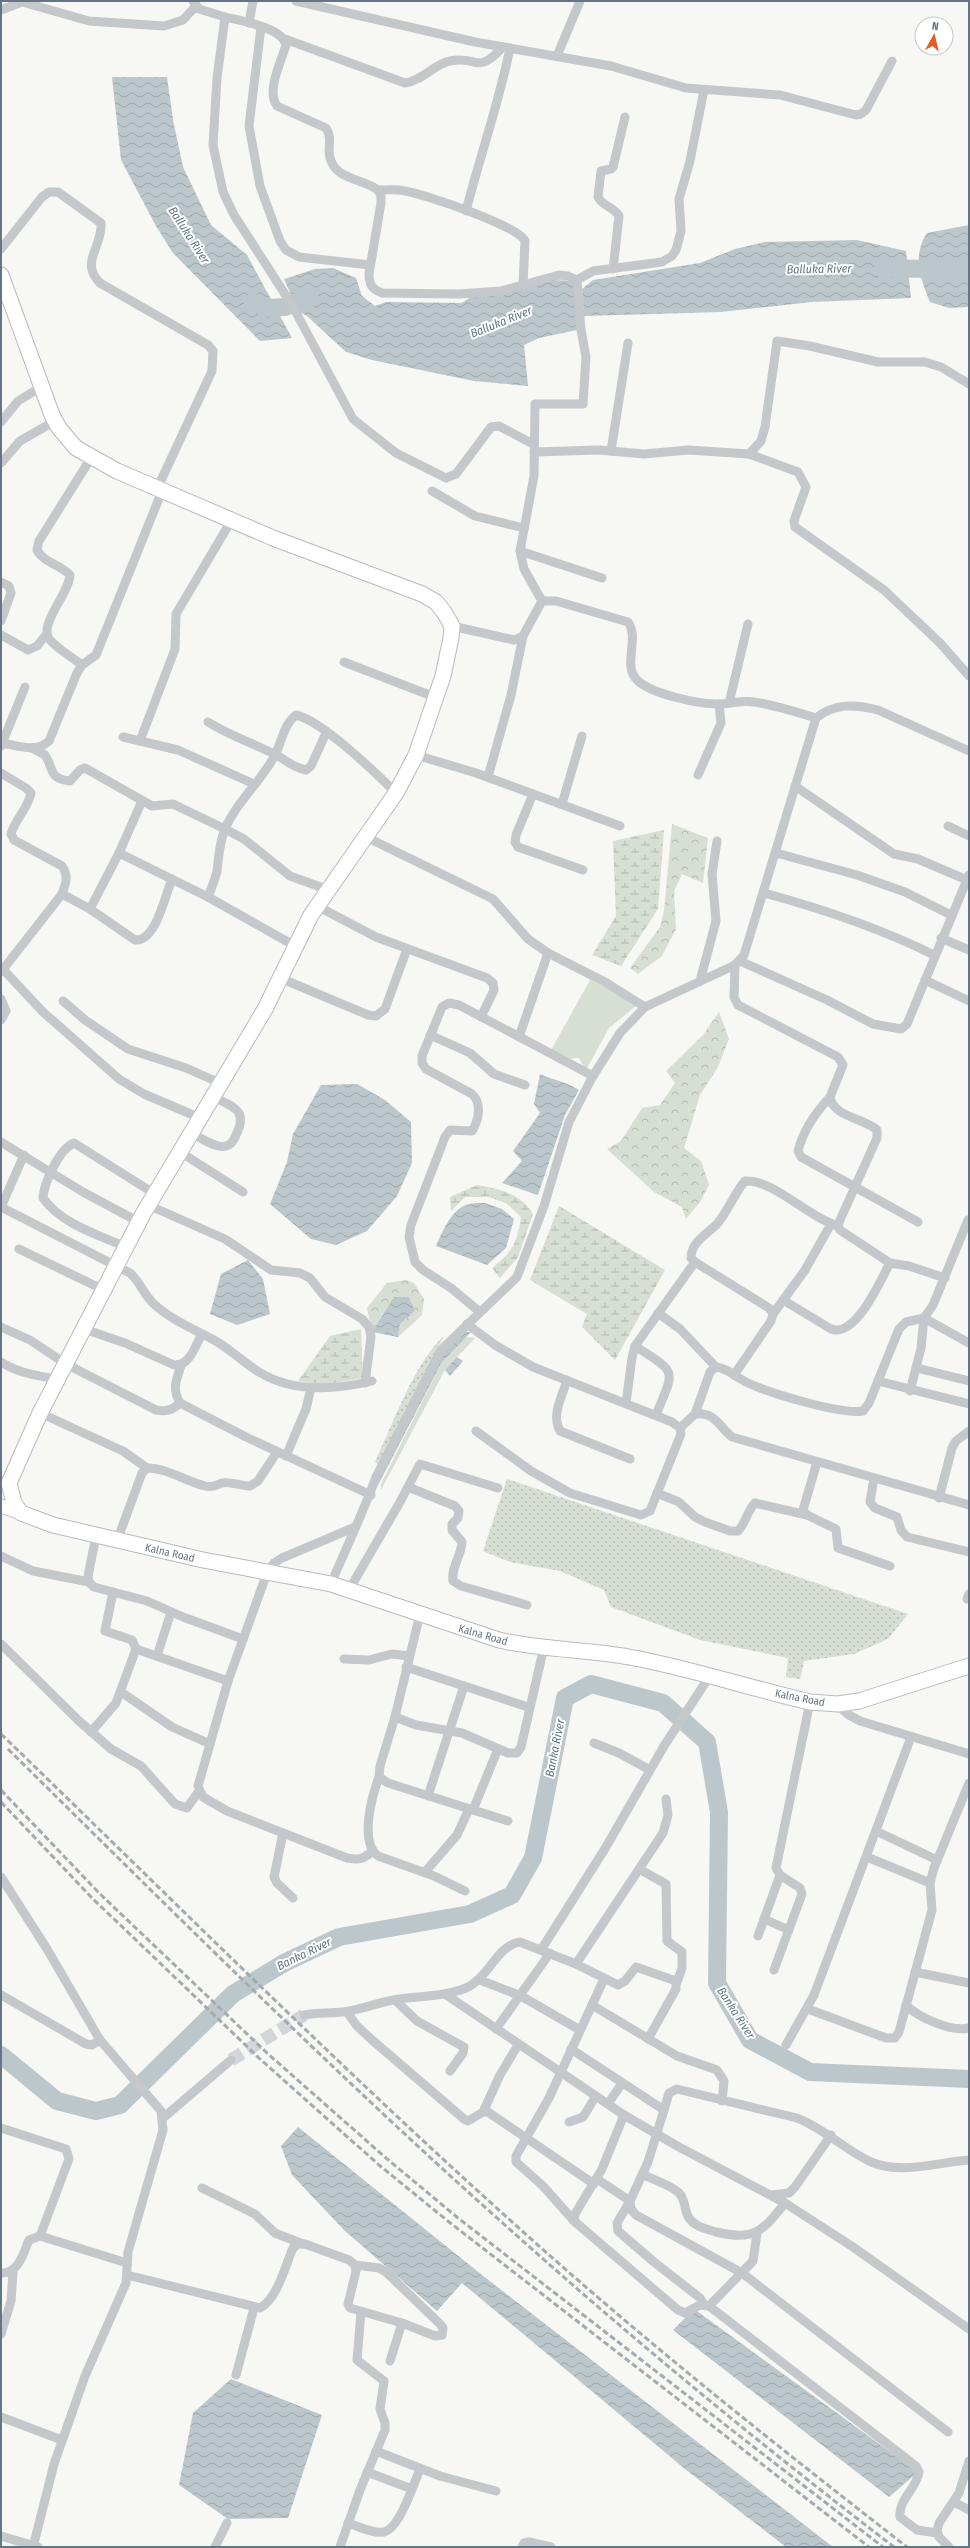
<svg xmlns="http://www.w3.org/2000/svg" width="970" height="2548" font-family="'Fira Sans Condensed',sans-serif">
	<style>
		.grass { fill: url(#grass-dots) }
		.forest { fill: url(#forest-crowns) }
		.wetland { fill: url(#wetland-marsh) }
		.green { fill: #d7ded4 }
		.water { fill: url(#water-waves) }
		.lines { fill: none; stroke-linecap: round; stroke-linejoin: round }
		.river { stroke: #bcc7cc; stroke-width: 18 }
		.secondary-tunnel { stroke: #d2d6d8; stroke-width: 13; stroke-dasharray: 13 6; stroke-linecap: butt }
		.secondary-casing { stroke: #b6bbc0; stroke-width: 15 }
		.primary-casing { stroke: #b7bbbf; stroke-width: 17 }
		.street { stroke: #c4c8cb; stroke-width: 9 }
		.secondary { stroke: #fff; stroke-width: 13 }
		.primary { stroke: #fff; stroke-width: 15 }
		.rail { stroke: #a4aab0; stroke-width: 3; stroke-dasharray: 6 3; stroke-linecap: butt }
		.labels { text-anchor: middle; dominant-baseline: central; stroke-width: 4; stroke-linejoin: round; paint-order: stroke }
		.street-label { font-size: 11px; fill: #657585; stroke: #fff }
		.water-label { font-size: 12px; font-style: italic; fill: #607782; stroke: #fff }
	</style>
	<defs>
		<pattern id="grass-dots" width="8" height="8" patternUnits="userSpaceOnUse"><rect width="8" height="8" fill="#d7ded4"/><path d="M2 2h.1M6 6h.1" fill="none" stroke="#b2b9b2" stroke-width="1.8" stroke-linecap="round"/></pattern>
		<pattern id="forest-crowns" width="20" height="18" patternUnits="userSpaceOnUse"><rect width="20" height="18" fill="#d7ded4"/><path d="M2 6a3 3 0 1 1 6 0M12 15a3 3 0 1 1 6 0" fill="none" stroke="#b2b9b2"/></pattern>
		<pattern id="wetland-marsh" width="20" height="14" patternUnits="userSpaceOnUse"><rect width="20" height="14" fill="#d7ded4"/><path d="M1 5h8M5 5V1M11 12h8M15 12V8" fill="none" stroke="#b2b9b2"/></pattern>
		<pattern id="water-waves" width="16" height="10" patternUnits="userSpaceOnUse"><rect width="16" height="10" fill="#bcc7cc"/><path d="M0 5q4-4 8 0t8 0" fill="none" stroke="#9ca6ab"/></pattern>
	</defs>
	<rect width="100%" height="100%" fill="#f7f7f3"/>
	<g class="grass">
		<path d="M444,1336L378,1464L375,1462C393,1424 414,1363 444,1336Z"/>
		<path d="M507,1479L908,1614L888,1639L854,1654L804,1661L800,1679L786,1677L788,1658L700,1640L611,1607L604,1590L560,1571L510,1562L483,1551Z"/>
	</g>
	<g class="forest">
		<path d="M672,824L708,838L703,883L682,874L674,891L676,929L662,956L638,974L630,968L660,927L664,911Z"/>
		<path d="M719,1012L729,1039L718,1067L700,1095L684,1148L701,1161L709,1185L700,1202L686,1219L682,1207L654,1192L607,1149L621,1141L642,1108L660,1105L675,1083L666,1071L703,1035Z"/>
		<path d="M406,1280L414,1283L424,1299L422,1315L398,1337L400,1324L415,1311L394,1297L372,1332L367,1308L387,1283Z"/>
	</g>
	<g class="wetland">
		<path d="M664,830L658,909L621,966L592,955L616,916L613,841Z"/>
		<path d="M477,1185C500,1189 520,1193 533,1214L518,1257L500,1278L492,1268C513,1251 517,1244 521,1217L506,1203L489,1197H465L451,1211L450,1197Z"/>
		<path d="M559,1206L665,1270L615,1360L582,1327L587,1314L530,1280Z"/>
		<path d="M361,1329L363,1378L324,1385L298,1381L330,1336Z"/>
	</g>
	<g class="green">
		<path d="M590,980L616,992L636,1006L609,1028L586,1070L579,1058L564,1059L550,1052Z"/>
		<path d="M464,1337L475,1338L445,1370L381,1490V1484L442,1362Z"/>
	</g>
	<g class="water">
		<path d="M112,77H167L173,120L183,167L211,225L247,255L292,338L260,341L173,253L156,226L121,160Z"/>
		<path d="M969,225V307L949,308L930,302C920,278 912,256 927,233Z"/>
		<path d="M857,240L906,251L911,298L812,302L720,312L584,316L582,289L593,280L700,263L735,249L765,242Z"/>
		<path d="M333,268L356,278L362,296L375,306L386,302L462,303L475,294L553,280L574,281L577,330L539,338L524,345L528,386L474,381L372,360L346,352L307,316L298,311L284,279L315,269Z"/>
		<path d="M540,1074C553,1080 567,1082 579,1090L565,1115L538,1195L502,1183L522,1161L513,1151L540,1113L534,1104Z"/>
		<path d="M357,1084L385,1100L411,1122L412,1163L397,1196L367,1231L336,1245L311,1239L270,1204L287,1162L293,1134L321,1085Z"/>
		<path d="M485,1203L502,1209L514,1219L506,1248L487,1265L436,1246C442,1233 451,1210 466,1205C471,1203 479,1203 485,1203Z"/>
		<path d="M248,1260L263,1279L270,1314L237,1325L210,1314L221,1274Z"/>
		<path d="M394,1297H409L415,1311L400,1324L398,1337L372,1332Z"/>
		<path d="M463,1332H471L442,1362L377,1487L375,1482L441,1353Z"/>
		<path d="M457,1357L463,1361L450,1376L445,1370Z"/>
		<path d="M298,2127L482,2275L833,2547H786L685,2469L462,2283L437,2311L344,2230L292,2175L281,2146Z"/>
		<path d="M694,2309L918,2472L889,2497L673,2330Z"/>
		<path d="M231,2379L322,2415L288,2518L228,2519L179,2485L193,2413Z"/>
	</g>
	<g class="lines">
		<g class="river">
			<path d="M883,268L969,270"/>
			<path d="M253,303L266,308L285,307L310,297"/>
			<path d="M1,2055L57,2101L96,2111L120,2105L233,1994L284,1963L339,1937L470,1914L512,1895L533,1858L565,1698L591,1684L663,1703L707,1742L719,1812L717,1983L750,2040L810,2072L969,2079"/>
		</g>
		<path class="secondary-tunnel" d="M231,2060L304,2015"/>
		<g class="secondary-casing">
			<path id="secondary" d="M1,1506L21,1513"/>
		</g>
		<g class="primary-casing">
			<path id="primary" d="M1,275L52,415L59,428L76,448L117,471L273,538L422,594L436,602L444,612L452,626L451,638L443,676L416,755L396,793L311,915L265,1009L143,1214L40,1413L9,1483L14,1503L21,1513L53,1525L203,1560L331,1584L499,1640C541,1650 586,1649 629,1657C690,1668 749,1688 810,1702L838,1704L859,1701L969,1666"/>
		</g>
		<g class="street">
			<path d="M193,1L199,9L225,17L217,78L213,145L223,192L234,215L292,305L353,419L396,453L446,478L456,474L491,427L499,426L533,444"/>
			<path d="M296,1L475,42L611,66L686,88L780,95L856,115L861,114L866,110L892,61"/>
			<path d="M1,10L22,2L89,21L164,26L183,20L195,7"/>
			<path d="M225,17C241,21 282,27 286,45C281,62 266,91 277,106L326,128C333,139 327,147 330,158C336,180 362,178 378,190L381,196V203L369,274C369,285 372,289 382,293L459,294L501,291L559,275L568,276L577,280"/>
			<path d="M249,23L253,1"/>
			<path d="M261,27L249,126L260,186L280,241L286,250L299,257L370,265"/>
			<path d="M285,39L405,83C422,81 434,64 450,61C478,55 476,76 503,47"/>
			<path d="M557,56L580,1"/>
			<path d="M378,190C387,190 397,189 405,191C424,194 519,226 525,241L523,285"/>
			<path d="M466,211C480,156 499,103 510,48"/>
			<path d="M1,249L42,197L49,192H58L101,223C103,247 79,262 100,283L208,345L213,351L212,371L157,489"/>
			<path d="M613,269L619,216C614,207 602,206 598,197L601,171L611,169L613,167L625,117"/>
			<path d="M1,422L18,401L41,387"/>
			<path d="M611,451L628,343"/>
			<path d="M534,452L599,450L644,454L688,450L749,454L761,441L765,427L777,341L810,346L878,362H925L941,367L969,384"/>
			<path d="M749,454L798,472L806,487L794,521L795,527L884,590L940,643L969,676"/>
			<path d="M1,463L20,441L55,421"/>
			<path d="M432,491L475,516L524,528"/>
			<path d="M520,551L602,578"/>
			<path d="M1,582L9,586L11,593L1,621"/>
			<path d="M542,601L524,569L520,551L534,476L535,404H583L586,357L581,330L577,280L593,271L662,262L672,256L676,250L681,231L679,199L690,161L704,90"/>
			<path d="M452,626L514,640L523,636L542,601H556L628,622C640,639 622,665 637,680C651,694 698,704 718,704C730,704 742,700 754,702C775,705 796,712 816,718"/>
			<path d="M1,635L28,650L37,646L46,635"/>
			<path d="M344,662L437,698"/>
			<path d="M82,665C72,657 59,650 50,640C37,626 69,594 70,575C60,564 44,563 37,550L39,541L91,458"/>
			<path d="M729,703L748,624"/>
			<path d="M208,722C230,736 253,743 276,755C286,760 294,768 306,770L311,766L326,733"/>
			<path d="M123,737L178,750L254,784"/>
			<path d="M140,741L175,649L176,614L231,521"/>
			<path d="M2,743C18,746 36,753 49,741L77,673L82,665L96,655L162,491"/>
			<path d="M1,746L25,687"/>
			<path d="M32,748L45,755C54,768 48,779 70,781L80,770L85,768L152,806L173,804L225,829L244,839L290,876L329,890"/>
			<path d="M416,755L476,773L620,826"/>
			<path d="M1,773L26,788L31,793C28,809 15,819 11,834L14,840L62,866C69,876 66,883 62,894L1,972"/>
			<path d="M698,775L721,723L719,704"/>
			<path d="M488,777L511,695L523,636"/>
			<path d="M795,786L894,854L918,859L967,880"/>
			<path d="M533,794L516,835L515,842L518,847L583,870"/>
			<path d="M562,804L582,736"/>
			<path d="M948,826L969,836"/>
			<path d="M366,837L493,899L528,939L548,953L605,982L645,1007"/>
			<path d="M119,853L208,897L295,946"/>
			<path d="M776,853L857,875L905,892L951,915"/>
			<path d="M764,893C823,909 880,928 934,955"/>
			<path d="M62,894L90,909L135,940C156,942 165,895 172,879"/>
			<path d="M208,897C211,889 215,880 217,871C219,856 219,843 225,829C237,801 261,782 275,755C282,742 283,725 296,715C321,720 376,773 396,793"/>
			<path d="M317,906L376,937L487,978L493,983L494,990L481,1017"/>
			<path d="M90,909L119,853L142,801"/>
			<path d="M941,938L969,950"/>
			<path d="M740,961L827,1000L873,1024L901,1029L907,1024L969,875"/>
			<path d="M735,965L734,997L738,1005L838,1057L843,1065L830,1097C833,1117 864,1118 877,1130V1138L840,1220L838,1226L840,1230L890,1263L909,1266L945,1278"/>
			<path d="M1,967L42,1011L119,1079L144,1094L200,1118"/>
			<path d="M280,978L368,1015L376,1016L385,1009L407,949"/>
			<path d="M925,980L969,1001"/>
			<path d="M700,981L716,921L712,874L717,841"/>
			<path d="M1,999L6,1011L1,1020"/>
			<path d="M63,1001L85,1020L128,1049L186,1068L220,1083"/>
			<path d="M430,1035L470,1053L494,1074L525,1085"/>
			<path d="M519,1037L548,953"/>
			<path d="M830,1097C816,1112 803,1131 798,1151L801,1157L918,1222"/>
			<path d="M191,1133C200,1137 215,1149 226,1146C231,1145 234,1140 236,1135C249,1109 232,1107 212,1096"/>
			<path d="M1,1142L83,1192L139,1222"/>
			<path d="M180,1152L243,1192"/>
			<path d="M148,1205L225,1239L271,1270L300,1273L310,1278L325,1297L362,1319L369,1327L371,1337L365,1383"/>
			<path d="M1,1207L130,1273C140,1282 144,1295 154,1304C171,1320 194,1329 214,1340C230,1349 243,1362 259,1372C293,1393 335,1390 372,1381"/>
			<path d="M1,1207L24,1155"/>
			<path d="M126,1247C99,1235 61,1224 43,1198C44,1183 59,1149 74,1143L155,1194"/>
			<path d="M19,1249L104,1290"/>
			<path d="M783,1300L831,1329C856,1338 880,1281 890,1263"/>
			<path d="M480,1312L451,1288L423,1270L415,1262L409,1237L411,1225L445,1137L450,1130L472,1131C479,1120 482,1103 472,1094L426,1069L422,1063V1056L442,1007L449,1003L459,1005L593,1076"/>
			<path d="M658,1313L680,1329L716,1367"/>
			<path d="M773,1314L805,1270L831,1224"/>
			<path d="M467,1324L495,1345L533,1367L672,1422L680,1428L681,1434L650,1511L641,1515L570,1493L531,1471L476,1431"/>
			<path d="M1,1327L30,1340L66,1364L156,1410C167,1412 172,1410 180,1403"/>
			<path d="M84,1329L125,1343L174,1365C190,1366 195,1346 202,1334"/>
			<path d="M635,1346C678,1374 675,1368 656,1415"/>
			<path d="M1,1362C19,1373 37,1376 58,1379"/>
			<path d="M181,1366C176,1380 172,1389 180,1403L246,1437L371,1495"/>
			<path d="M917,1368L969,1381"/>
			<path d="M734,1375L771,1321L773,1314L769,1308L695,1262L691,1258C691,1242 707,1234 717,1224C728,1211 734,1194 745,1181C773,1179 809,1218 838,1226"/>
			<path d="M567,1380C562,1397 551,1415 560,1431L630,1459"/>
			<path d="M878,1381L969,1404"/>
			<path d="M910,1391L921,1348L924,1318L969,1343"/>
			<path d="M626,1403L632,1358L635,1346L695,1262"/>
			<path d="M40,1413L123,1451L147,1468"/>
			<path d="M695,1414L710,1372L716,1367C728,1368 737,1378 748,1383C770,1393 841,1415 863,1411L869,1403L899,1329L906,1322L924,1318L933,1305L968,1220"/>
			<path d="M680,1428L695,1414C716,1412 718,1426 732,1437L969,1505"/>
			<path d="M286,1456L306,1409L311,1388"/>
			<path d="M817,1462L803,1510L807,1515L836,1529L838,1548L890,1566"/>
			<path d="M874,1478L870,1502L875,1508L897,1517L901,1530L907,1537L969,1552"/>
			<path d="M408,1487L455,1506L459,1511L458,1518L452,1524V1530L462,1542C461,1557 451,1567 453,1581L461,1586L527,1605"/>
			<path d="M657,1493L679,1502L695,1517L705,1522L730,1531H738C746,1523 747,1511 755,1503L807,1515"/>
			<path d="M939,1498L952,1448L956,1441L969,1431"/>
			<path d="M355,1527L282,1558L274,1563L267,1573L228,1681L198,1786L203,1797L227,1811L347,1858C358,1860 363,1860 372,1851"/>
			<path d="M96,1536L88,1576L89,1582L94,1587L147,1601L183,1617L243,1639"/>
			<path d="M117,1541L142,1473L147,1468C167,1468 185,1481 205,1486C213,1488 216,1485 222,1483C231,1481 241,1486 250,1486L258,1481L277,1452"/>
			<path d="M1,1556L33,1571L89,1582"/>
			<path d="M331,1584C346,1548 363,1513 376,1477L441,1350L517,1277L544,1206L569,1122L593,1076L620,1033L645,1007L735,965L744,955L816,718C835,703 855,704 878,710L969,751"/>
			<path d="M349,1590L400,1502L420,1464L498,1488"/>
			<path d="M967,1599L969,1594"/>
			<path d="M420,1614L395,1717L380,1766L379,1777L388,1783L508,1821"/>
			<path d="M1,1644L79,1721L111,1749L141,1766L175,1804L187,1808L199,1791"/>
			<path d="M136,1649L228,1681"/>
			<path d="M157,1656L171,1612"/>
			<path d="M344,1659L369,1660L392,1654L409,1656"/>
			<path d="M406,1667L528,1707"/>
			<path d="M121,1692L172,1727L210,1744"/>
			<path d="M836,1704L849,1715L860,1721L969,1754"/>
			<path d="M395,1717L416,1725L462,1733L508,1753H517L521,1747L544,1647"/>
			<path d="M91,1732L116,1703L136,1649L132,1640L105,1631L113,1592"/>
			<path d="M594,1743L619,1753L650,1770"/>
			<path d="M379,1777C372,1796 359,1842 378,1856L434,1876L465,1891"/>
			<path d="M428,1796L464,1686"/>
			<path d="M473,1810L498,1749"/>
			<path d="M876,1831L937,1860"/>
			<path d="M283,1833L274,1877L277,1883L293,1898"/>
			<path d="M867,1857L930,1883"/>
			<path d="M639,1869L666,1884L667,1941L682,1952V1968L677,1982"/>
			<path d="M425,1872L457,1835L469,1809"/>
			<path d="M1,1877L47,1949L100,2040L161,2111L163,2130L128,2252L126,2283L85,2376L54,2464L33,2547"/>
			<path d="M764,1919L789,1930"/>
			<path d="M758,1936L780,1875"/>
			<path d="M541,1950L606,1847L664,1746L709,1677"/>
			<path d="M576,1964L663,1833L668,1815L666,1799"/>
			<path d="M774,1970L802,1894L800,1888L780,1875L776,1868L810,1702"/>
			<path d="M915,1972L969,1983"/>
			<path d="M480,1980L521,1996L580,2030"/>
			<path d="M445,1994L624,2115L679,2147L785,2203L853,2247L969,2329"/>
			<path d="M1,1995L86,2044L92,2045L100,2040"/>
			<path d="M395,2000L417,2021L464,2047L463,2053L450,2071"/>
			<path d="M592,2005L677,2056L717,2070L724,2081L722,2101"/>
			<path d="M906,2005C919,2018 951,2032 969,2028"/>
			<path d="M808,2009L886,2038H895L899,2032L932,1910L930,1883L934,1868L969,1783"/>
			<path d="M347,2012L357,2026L371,2039L464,2119L468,2121L483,2112H488L594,2184"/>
			<path d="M304,2015C319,2012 334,2014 349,2011C366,2008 383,2001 400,1999C422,1996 445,1996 466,1988C490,1977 496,1946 520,1942L576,1964L618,1985L625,1981L636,1967L676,1981V1989L648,2039"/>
			<path d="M496,2029L550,1953"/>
			<path d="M786,2045L814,1995L911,1737"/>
			<path d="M571,2049L664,2110L648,2162L630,2201L631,2209L636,2215L742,2273L948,2432"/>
			<path d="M608,2104L622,2083"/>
			<path d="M664,2110L669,2093L677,2089L797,2118C825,2129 845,2150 871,2162C901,2175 938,2162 969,2160"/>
			<path d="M483,2112L500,2075L518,2045"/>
			<path d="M624,2115L602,2169L575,2214L574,2221L678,2310L685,2313L700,2305L709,2306L916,2466L919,2472C917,2488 898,2500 900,2517L917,2530L937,2533"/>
			<path d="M163,2118L231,2060"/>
			<path d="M569,2122L583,2117L596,2096"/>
			<path d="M1,2128L66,2149L69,2159L40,2236"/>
			<path d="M644,2175C654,2180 671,2185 679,2193C686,2200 684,2211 689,2218C695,2227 707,2229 716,2232C754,2241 762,2232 785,2203"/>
			<path d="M597,2179L630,2201L617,2223L618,2231L654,2262L700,2298L704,2304"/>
			<path d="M202,2188L255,2214L275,2233L303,2244"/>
			<path d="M772,2195L789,2193L795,2187L831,2135"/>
			<path d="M574,2221L543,2186L516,2162V2156L549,2098L604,1979"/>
			<path d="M1,2273C19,2273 23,2254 29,2240L40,2236L127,2263"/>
			<path d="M127,2275L260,2308C278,2298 285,2266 293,2248L298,2244H305L349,2260L355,2265L356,2271L348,2304L350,2308L402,2323L435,2336L442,2335L443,2328L440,2324L386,2272L379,2268L355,2265"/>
			<path d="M709,2306L753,2261L757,2233"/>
			<path d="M1,2334L11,2301L13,2272"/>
			<path d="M390,2361L402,2323"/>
			<path d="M236,2375L254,2308"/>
			<path d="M1,2417L62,2440"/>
			<path d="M376,2451L440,2476L496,2491"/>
			<path d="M367,2472L412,2489"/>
			<path d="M954,2502L969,2510"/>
			<path d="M348,2523C358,2526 373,2534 384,2532C400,2528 414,2483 420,2469"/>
			<path d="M1,2536L38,2547"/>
			<path d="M215,2547L227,2523"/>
			<path d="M340,2547L360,2490L385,2430V2423L380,2409L384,2381L357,2360L361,2312"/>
			<path d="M522,2547L524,2543L529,2542L551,2547"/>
			<path d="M949,2547L939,2537L937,2531L939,2523L959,2493L969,2461"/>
		</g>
		<use href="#secondary" class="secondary"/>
		<use href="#primary" class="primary"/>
		<g class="rail">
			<path d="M1,1734C170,1897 335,2063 510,2220C637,2335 772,2442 907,2547"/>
			<path d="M8,1749C171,1910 334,2073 506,2226C631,2338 761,2445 894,2547"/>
			<path d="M1,1790L98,1892L267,2053L386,2158L458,2218L883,2547"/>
			<path d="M1,1802L93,1899L136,1940L261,2060L379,2165L449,2222L869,2547"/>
		</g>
	</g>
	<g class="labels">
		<g class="street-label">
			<text transform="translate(170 1553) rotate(13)">Kalna Road</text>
			<text transform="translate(483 1635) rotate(16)">Kalna Road</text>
			<text transform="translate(800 1698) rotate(11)">Kalna Road</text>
		</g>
		<g class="water-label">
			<text transform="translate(189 235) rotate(57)">Balluka River</text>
			<text transform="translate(819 269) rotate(-1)">Balluka River</text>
			<text transform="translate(501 322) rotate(-22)">Balluka River</text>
			<text transform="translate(555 1748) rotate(-79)">Banka River</text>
			<text transform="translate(304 1954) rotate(-26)">Banka River</text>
			<text transform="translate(736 2013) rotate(57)">Banka River</text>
		</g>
	</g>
	<rect width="970" height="2548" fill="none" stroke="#657585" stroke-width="4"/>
	<g transform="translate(934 36) rotate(8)"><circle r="19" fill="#ffffff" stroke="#c1c8ce"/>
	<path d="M0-3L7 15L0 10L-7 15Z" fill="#e95b21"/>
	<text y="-6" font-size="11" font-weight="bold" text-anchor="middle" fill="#657585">N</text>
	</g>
</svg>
